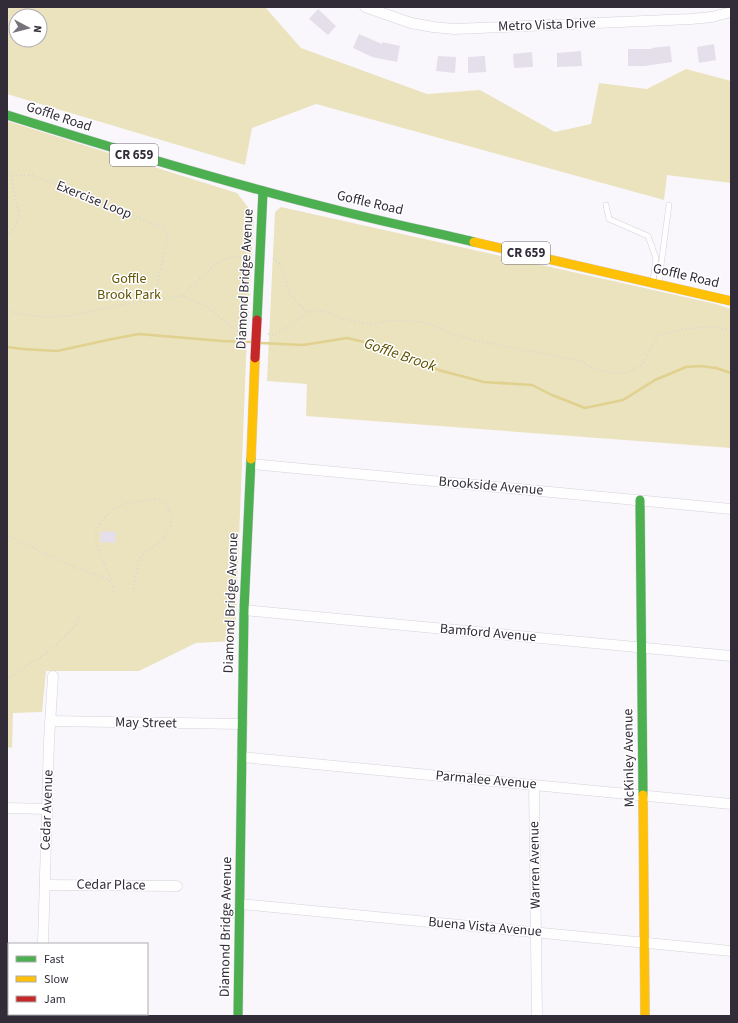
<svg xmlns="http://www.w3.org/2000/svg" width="738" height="1023" font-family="'Source Sans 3',sans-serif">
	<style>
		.green { fill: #ebe2be; fill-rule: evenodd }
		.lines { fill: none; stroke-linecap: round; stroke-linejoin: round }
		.stream { stroke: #e0d18f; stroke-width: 2.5 }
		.building { fill: #e4dfeb }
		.lane-casing { stroke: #d5d1da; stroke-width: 6 }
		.street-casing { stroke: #d5d1da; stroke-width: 11 }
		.fast-casing { stroke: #d5d1da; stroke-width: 10 }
		.slow-casing { stroke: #d5d1da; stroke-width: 10 }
		.path { stroke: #d6d6da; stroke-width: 1.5; stroke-dasharray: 1 3; stroke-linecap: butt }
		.lane { stroke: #fefeff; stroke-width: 5 }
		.street { stroke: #fefeff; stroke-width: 10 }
		.fast { stroke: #4caf50; stroke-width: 9 }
		.slow { stroke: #ffc107; stroke-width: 9 }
		.jam-bridge-casing { stroke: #d5d1da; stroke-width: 10; stroke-linecap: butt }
		.jam-bridge { stroke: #c62828; stroke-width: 9 }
		.labels { text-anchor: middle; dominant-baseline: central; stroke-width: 3; stroke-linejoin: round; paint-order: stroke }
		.shield { fill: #fff; stroke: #6f6b74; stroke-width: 1 }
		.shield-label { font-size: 13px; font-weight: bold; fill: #312c38 }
		.street-label { font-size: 14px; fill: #312c38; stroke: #fff }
		.park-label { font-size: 14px; fill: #635608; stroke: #fff }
		.water-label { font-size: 15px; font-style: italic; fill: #5d5000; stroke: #fff }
	</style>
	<rect width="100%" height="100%" fill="#f9f7fc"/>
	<g class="green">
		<path d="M7,7H265L301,48L427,94L480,90L555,132L591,124L599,83L647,89L686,69L731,81V183L667,175L664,200L316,104L252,128L245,165L7,94ZM16,16H40V40H16Z"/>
		<path d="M7,121L237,193L254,215L246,360L235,641L196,643L139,671H46L42,712L13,713L12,748L7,747Z"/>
		<path d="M281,207L716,304L731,309V448L306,416L307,384L267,381L275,212Z"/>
	</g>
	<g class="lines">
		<g class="stream">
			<path d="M261,343L303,345L347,338L386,347L408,359L442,371L484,382L532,385L552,395L585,408L623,400L655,380L686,367L700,366L716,368L731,373"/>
			<path d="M7,347L23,349L57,351L112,339L139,334L222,341L252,342"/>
		</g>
	</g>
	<g class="building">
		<path d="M318,9L336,26L328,35L309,19Z"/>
		<path d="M359,34L382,44V42L400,46L397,62L372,57L353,48Z"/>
		<path d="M714,44L716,60L699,63L697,47Z"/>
		<path d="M670,46L672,62L644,66H628V49H652L651,48Z"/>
		<path d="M581,51L582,66L557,67V53Z"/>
		<path d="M532,52L533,67L514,68L513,54Z"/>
		<path d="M438,56L456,57L455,73L436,71Z"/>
		<path d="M485,56L486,72L468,73V57Z"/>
		<path d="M101,531L116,532L115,543L100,542Z"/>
	</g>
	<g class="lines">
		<g class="lane-casing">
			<g id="lane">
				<path d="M606,205L609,219L648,236L656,258L653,281"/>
				<path d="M659,281L669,205"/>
			</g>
		</g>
		<g class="street-casing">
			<g id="street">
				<path d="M365,7L411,23L433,27L454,29L691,19L712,17L731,12"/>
				<path d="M251,464L731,509"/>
				<path d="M244,610L731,656"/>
				<path d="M50,721L242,724"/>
				<path d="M242,757L731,804"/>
				<path d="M534,785L537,1016"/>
				<path d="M7,808L47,809"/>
				<path d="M45,885L177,886"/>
				<path d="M240,904L731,951"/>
				<path d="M43,944L49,741L53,676"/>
				<path d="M42,1016V1014"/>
			</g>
		</g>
		<g class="fast-casing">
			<g id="fast">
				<path d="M7,115C115,149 223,182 333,209C380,221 427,231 474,242"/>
				<path d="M257,320L263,191"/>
				<path d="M640,500L643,795"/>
				<path d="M238,1016L244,610L251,459"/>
			</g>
		</g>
		<g class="slow-casing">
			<g id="slow">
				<path d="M474,242L731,301"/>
				<path d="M251,459L255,358"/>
				<path d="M643,795L645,1016"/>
			</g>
		</g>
		<g class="path">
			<path d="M7,170L12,176"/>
			<path d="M12,176L32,175L164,228L168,236L156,288L157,300"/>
			<path d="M7,236L16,225L19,215L15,200L12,176"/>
			<path d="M273,258L281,265L289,293L307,312"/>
			<path d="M182,296L214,265L228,258L248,256"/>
			<path d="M7,309L18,314L47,317L70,316L113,306L182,296L204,305L239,332H244"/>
			<path d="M268,334H276L312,310L323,311L344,319L363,323L376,324L389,320L421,322L433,325L452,334L477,341L581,361L594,369L613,373H627L643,364L651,347L659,335L685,329L711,327L731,330"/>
			<path d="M7,535L74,567L103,577L112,583"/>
			<path d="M113,592L112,583L96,544V530L101,521L113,509L126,503L159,499L167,505L172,517L170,527L162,540L144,553L138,561L133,592"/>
			<path d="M7,679L52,649L77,624L81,611"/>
		</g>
		<use href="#lane" class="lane"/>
		<use href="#street" class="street"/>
		<use href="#fast" class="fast"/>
		<use href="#slow" class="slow"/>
		<g class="jam-bridge-casing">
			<path id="jam-bridge" d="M255,358L257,320"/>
		</g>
		<use href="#jam-bridge" class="jam-bridge"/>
	</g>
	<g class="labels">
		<g class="shield">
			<rect x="110" y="144" width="48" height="22" rx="3"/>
			<rect x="502" y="242" width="48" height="22" rx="3"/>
		</g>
		<g class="shield-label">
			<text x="134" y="155">CR 659</text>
			<text x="526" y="253">CR 659</text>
		</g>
		<g class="street-label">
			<text transform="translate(547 25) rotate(-2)">Metro Vista Drive</text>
			<text transform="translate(59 117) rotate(18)">Goffle Road</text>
			<text transform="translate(94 200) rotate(22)">Exercise Loop</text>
			<text transform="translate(370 203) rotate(13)">Goffle Road</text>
			<text transform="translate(686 276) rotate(13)">Goffle Road</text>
			<text transform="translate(245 279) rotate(-87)">Diamond Bridge Avenue</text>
			<text transform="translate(491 486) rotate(5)">Brookside Avenue</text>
			<text transform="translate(231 603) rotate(-88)">Diamond Bridge Avenue</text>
			<text transform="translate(488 633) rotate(5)">Bamford Avenue</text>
			<text transform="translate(146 723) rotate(1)">May Street</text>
			<text transform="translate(629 758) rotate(-91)">McKinley Avenue</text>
			<text transform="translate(486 780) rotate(5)">Parmalee Avenue</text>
			<text transform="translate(47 810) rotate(-88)">Cedar Avenue</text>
			<text transform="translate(535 865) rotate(-91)">Warren Avenue</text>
			<text transform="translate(111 885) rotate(1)">Cedar Place</text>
			<text transform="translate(226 927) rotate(-89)">Diamond Bridge Avenue</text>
			<text transform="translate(485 927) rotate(5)">Buena Vista Avenue</text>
		</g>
		<g class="park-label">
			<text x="129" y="279">Goffle<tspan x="129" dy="16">Brook Park</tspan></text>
		</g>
		<g class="water-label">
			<text transform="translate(400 355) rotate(19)">Goffle Brook</text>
		</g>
	</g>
	<rect width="738" height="1023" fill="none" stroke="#312c38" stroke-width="16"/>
	<rect x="8" y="943" width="140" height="72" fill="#ffffff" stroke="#adabaf"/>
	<rect x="16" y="956" width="20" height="6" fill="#4caf50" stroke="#adabaf"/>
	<text x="44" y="963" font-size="12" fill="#312c38">Fast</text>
	<rect x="16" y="976" width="20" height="6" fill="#ffc107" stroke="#adabaf"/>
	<text x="44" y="983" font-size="12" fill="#312c38">Slow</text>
	<rect x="16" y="996" width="20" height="6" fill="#c62828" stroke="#adabaf"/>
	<text x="44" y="1003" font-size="12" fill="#312c38">Jam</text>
	<g transform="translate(28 28) rotate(97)"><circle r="19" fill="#ffffff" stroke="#adabaf"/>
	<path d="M0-3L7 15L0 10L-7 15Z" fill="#77737d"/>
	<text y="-6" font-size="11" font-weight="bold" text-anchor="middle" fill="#312c38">N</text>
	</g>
</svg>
